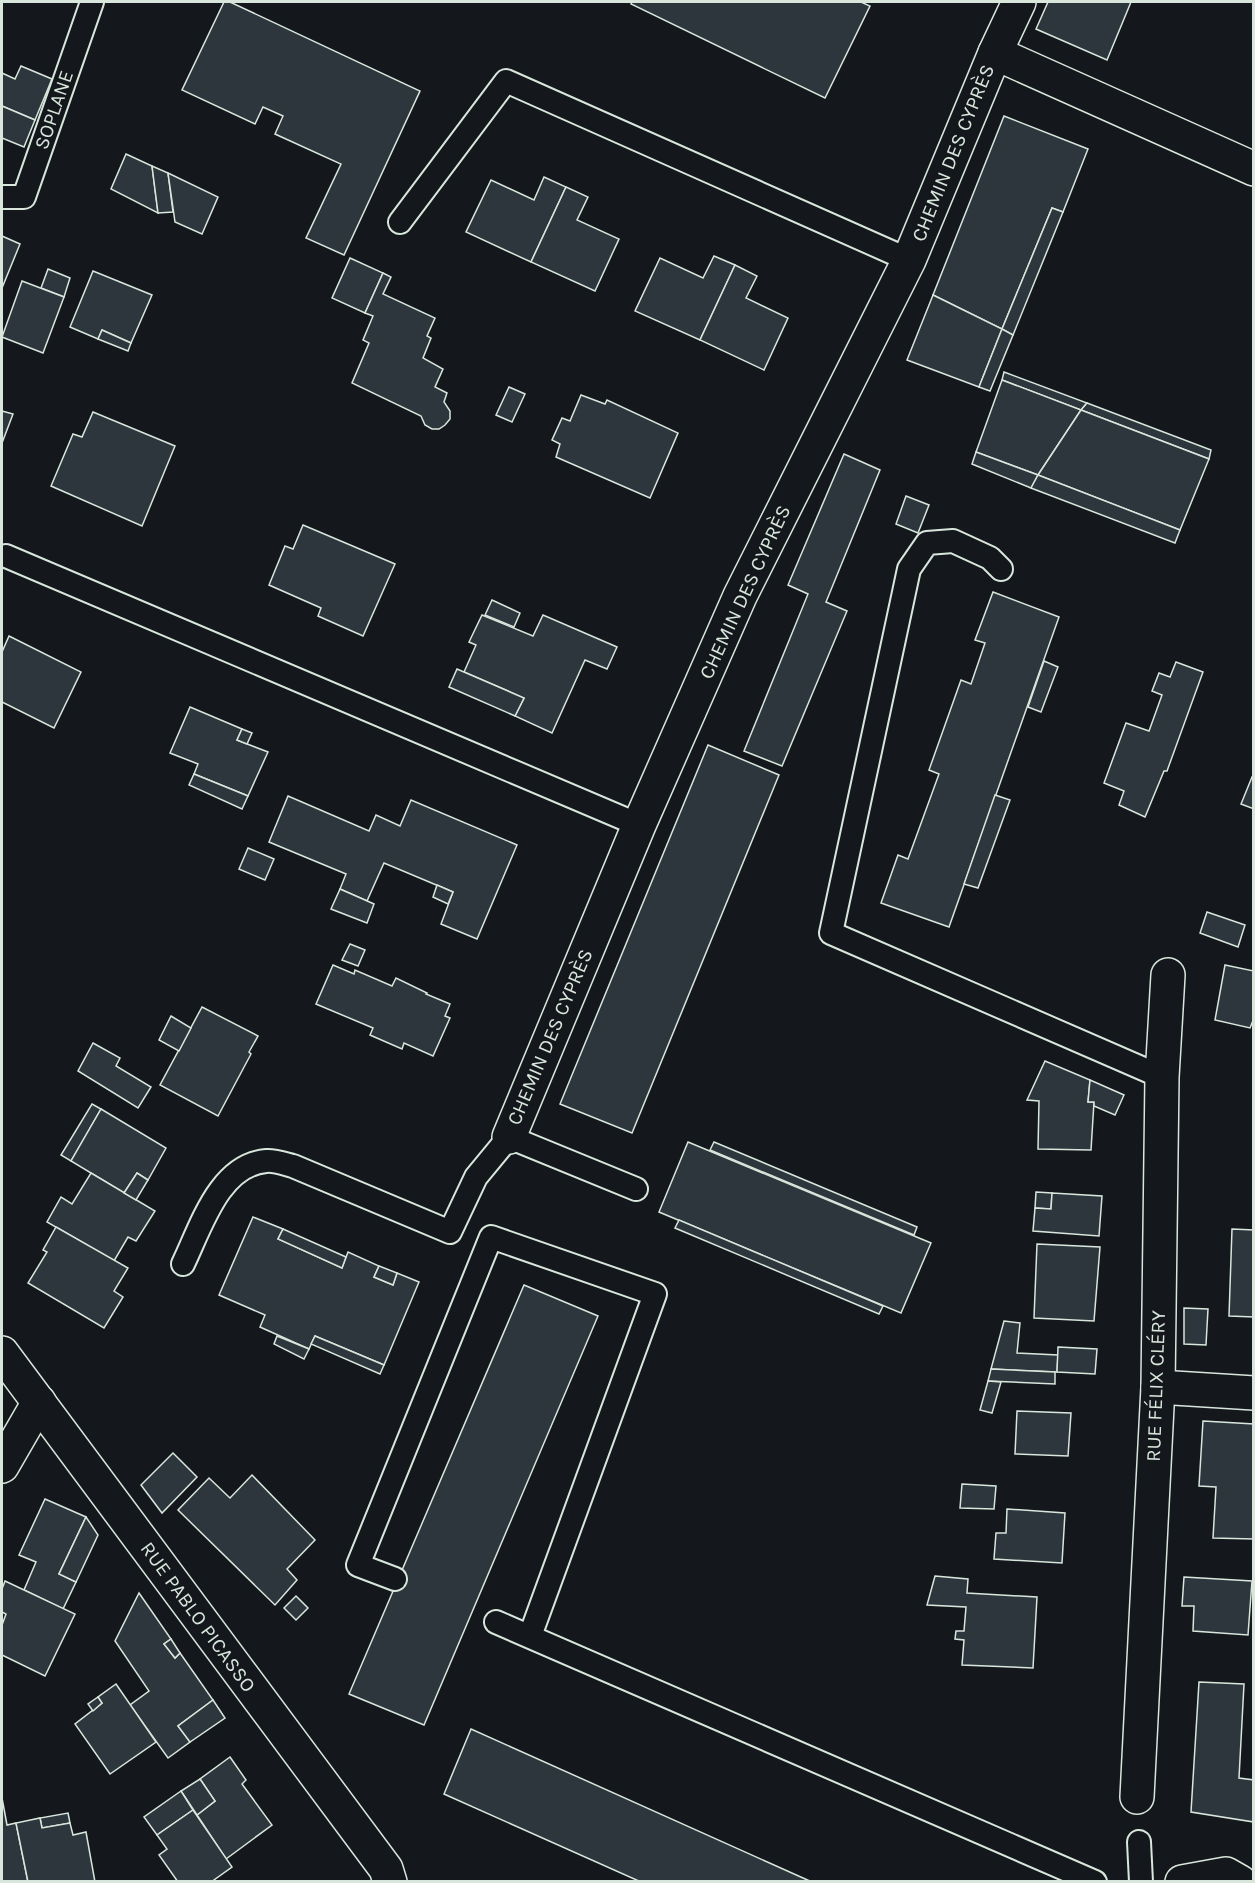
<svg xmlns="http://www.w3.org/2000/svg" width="1255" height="1883" font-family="Karla,sans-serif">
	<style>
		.building { fill: #2c363c; stroke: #d8e6dc; stroke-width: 1.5 }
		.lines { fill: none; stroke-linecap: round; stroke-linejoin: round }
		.lane-casing { stroke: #d8e6dc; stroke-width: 26 }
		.street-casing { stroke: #d8e6dc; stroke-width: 36 }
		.lane { stroke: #14181c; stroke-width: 22 }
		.street { stroke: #14181c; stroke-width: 33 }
		.labels { text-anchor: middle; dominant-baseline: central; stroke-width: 4.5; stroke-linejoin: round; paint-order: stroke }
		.street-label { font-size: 20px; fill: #d8e6dc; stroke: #14181c }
	</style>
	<rect width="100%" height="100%" fill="#14181c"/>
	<g class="building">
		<path d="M224,2H230L420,91L344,255L306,238L341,164L275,134L283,116L263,107L255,124L182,90Z"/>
		<path d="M632,2H861L870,6L825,98L631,4Z"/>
		<path d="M1048,2H1131L1107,60L1036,29Z"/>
		<path d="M21,66L52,79L35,120L2,106V73L15,79Z"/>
		<path d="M2,106L35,120L24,147L2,138Z"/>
		<path d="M1004,116L1088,149L1063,212L1052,208L1002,329L933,295Z"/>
		<path d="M126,154L152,166L158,213L111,189Z"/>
		<path d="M152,166L168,173L173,212L158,213Z"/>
		<path d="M168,173L218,197L202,234L175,222Z"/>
		<path d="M544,177L566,187L531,262L466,232L491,180L534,200Z"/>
		<path d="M566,187L588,197L577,220L619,239L595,291L531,262Z"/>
		<path d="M1052,208L1063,212L1013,335L1002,329Z"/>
		<path d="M2,236L20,244L2,288Z"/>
		<path d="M714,256L735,265L700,340L635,311L660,258L703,278Z"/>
		<path d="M350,258L383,273L365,313L332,298Z"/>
		<path d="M735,265L757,276L746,298L788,318L764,370L700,340Z"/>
		<path d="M48,269L70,278L64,297L41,288Z"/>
		<path d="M93,271L152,295L131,343L102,330L98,339L70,327Z"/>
		<path d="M383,273L391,277L383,294L435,318L427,336L431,338L423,358L443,369L435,387L447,393L444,402L450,411V419L445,425L439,429H432L425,425L421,416L352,383L369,343L363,340L373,316L365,313Z"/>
		<path d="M22,281L64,297L43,353L2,337Z"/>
		<path d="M933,295L1002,329L979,387L907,360Z"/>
		<path d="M1002,329L1013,335L990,391L979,387Z"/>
		<path d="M102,330L131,343L128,351L98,339Z"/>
		<path d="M1004,372L1087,403L1081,410L1002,380Z"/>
		<path d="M1002,380L1081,410L1038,475L976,452Z"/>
		<path d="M509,387L525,394L512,422L496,415Z"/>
		<path d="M581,395L605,404L607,400L678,433L650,498L556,457L560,444L552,440L562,418L570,421Z"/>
		<path d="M1087,403L1211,450L1209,459L1081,410Z"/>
		<path d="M1081,410L1209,459L1180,530L1038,475Z"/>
		<path d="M2,411L13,414L2,443Z"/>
		<path d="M93,412L175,446L142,526L51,486L73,434L82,437Z"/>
		<path d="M976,452L1038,475L1031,488L972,464Z"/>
		<path d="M844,454L880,470L826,602L847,611L782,766L744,751L808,594L788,585Z"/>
		<path d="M1038,475L1180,530L1175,543L1031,488Z"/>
		<path d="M906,496L929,505L918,533L896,524Z"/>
		<path d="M303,525L395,564L363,636L318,616L321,608L269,585L285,546L293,549Z"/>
		<path d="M993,592L1059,617L949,927L881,903L898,855L908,859L939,774L929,770L961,680L971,684L985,643L975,640Z"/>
		<path d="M492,600L520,613L514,627L485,615Z"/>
		<path d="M482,615L533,636L543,615L617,647L607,669L585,660L552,733L515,716L524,698L464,672L476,645L469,642Z"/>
		<path d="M9,636L81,672L54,728L2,702V652Z"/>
		<path d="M1044,661L1058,667L1041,712L1028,707Z"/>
		<path d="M1176,662L1203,672L1167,771H1164L1145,817L1119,805L1124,791L1104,783L1126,723L1149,731L1162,695L1152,691L1159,673L1170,677Z"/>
		<path d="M457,669L524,698L515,716L449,687Z"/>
		<path d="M190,707L242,729L237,740L268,752L248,796L194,774L198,764L170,753Z"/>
		<path d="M242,729L252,733L247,744L237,740Z"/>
		<path d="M708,745L779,775L632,1133L560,1104Z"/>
		<path d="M194,774L248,796L242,809L189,785Z"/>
		<path d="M1252,777L1254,778V809L1241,804Z"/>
		<path d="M995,795L1010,800L978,888L964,884Z"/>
		<path d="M288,796L369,831L376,815L400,826L411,800L517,845L477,939L441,924L453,892L384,863L367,901L340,889L346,874L269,842Z"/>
		<path d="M248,848L274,859L265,880L239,869Z"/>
		<path d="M437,885L453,892L448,904L433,897Z"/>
		<path d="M340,889L374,904L367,923L331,909Z"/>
		<path d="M1207,912L1245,925L1238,947L1200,933Z"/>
		<path d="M350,944L365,950L358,966L342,960Z"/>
		<path d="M333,965L354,974L355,970L392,986L396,978L427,993L426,994L450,1004L445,1016L450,1018L433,1056L404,1043L402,1049L370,1035L373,1028L316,1004Z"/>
		<path d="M1225,965L1254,971V1018L1250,1028L1215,1020Z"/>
		<path d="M202,1007L258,1036L249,1052L251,1054L218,1116L160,1085Z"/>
		<path d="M171,1016L191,1028L179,1051L159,1040Z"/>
		<path d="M93,1043L120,1058L116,1066L151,1087L138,1108L78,1071Z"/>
		<path d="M1045,1061L1090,1080L1088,1102H1094L1091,1150L1038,1149L1039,1101L1027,1100Z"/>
		<path d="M1090,1080L1124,1095L1115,1115L1094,1106V1102H1088Z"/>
		<path d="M92,1104L101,1109L71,1161L61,1155Z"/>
		<path d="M101,1109L166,1148L148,1180L137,1173L124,1193L71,1161Z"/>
		<path d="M688,1142L931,1243L901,1313L659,1212Z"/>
		<path d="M714,1142L917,1227L914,1235L710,1150Z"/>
		<path d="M91,1173L155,1211L136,1241L128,1237L114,1261L47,1222L61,1197L72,1204Z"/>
		<path d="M137,1173L148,1180L136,1200L124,1193Z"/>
		<path d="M1036,1192L1052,1193L1051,1209L1035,1208Z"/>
		<path d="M1052,1193L1102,1196L1099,1236L1033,1231L1035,1208L1051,1209Z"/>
		<path d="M253,1217L283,1229L278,1239L342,1268L348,1252L379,1266L374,1277L393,1285L397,1273L419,1282L384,1365L315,1336L309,1349L260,1327L265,1315L219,1295Z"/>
		<path d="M679,1220L883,1306L879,1314L675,1228Z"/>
		<path d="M56,1227L128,1268L114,1291L123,1297L104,1328L28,1283L47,1252L43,1250Z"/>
		<path d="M283,1229L346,1257L342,1268L278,1239Z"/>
		<path d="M1232,1229L1254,1230V1317L1229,1316Z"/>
		<path d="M1037,1244L1100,1247L1094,1321L1034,1318Z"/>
		<path d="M379,1266L397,1273L393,1285L374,1277Z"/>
		<path d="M524,1285L598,1316L424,1725L349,1694Z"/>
		<path d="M1184,1308L1208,1309L1206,1345L1184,1344Z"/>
		<path d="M1004,1321L1020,1323L1017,1353L1058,1355L1057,1372L991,1369Z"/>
		<path d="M277,1336L309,1349L304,1359L274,1344Z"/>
		<path d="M315,1336L384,1365L380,1374L311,1344Z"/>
		<path d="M1058,1347L1097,1349L1095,1374L1057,1372Z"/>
		<path d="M991,1369L1055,1372V1384L988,1381Z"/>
		<path d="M988,1381L1001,1382L992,1413L980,1410Z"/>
		<path d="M1017,1411L1071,1413L1068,1456L1015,1454Z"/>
		<path d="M1203,1421L1254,1424V1539L1213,1538L1216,1487L1199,1486Z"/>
		<path d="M173,1453L197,1477L162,1513L141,1485Z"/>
		<path d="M252,1475L315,1540L287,1569L297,1580L275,1605L178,1510L209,1478L230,1498Z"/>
		<path d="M962,1484L996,1486L994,1509L960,1508Z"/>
		<path d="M45,1499L86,1517L59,1574L76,1582L63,1609L24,1590L36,1562L19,1555Z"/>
		<path d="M1007,1509L1065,1513L1062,1563L994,1559L996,1533H1006Z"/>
		<path d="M86,1517L98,1535L76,1582L59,1574Z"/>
		<path d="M935,1576L968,1579L967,1593L1037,1597L1033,1668L962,1665L964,1640L955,1639L956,1631H964L966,1607L927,1605Z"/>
		<path d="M1184,1577L1252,1581L1248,1635L1193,1631L1194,1606H1182Z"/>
		<path d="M5,1581L75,1614L45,1676L2,1655V1625L6,1614L2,1612V1589Z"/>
		<path d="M139,1593L171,1639L164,1644L175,1658L180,1653L213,1700L178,1726L190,1742L168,1758L130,1705L149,1691L115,1641Z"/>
		<path d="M296,1596L308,1608L296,1620L284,1608Z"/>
		<path d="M171,1639L180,1653L175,1658L164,1644Z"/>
		<path d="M1199,1682L1244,1684L1239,1778L1254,1780V1822L1191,1812Z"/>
		<path d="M116,1684L156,1742L110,1774L75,1724L102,1703L98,1697Z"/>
		<path d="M98,1697L102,1703L93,1711L88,1704Z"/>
		<path d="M213,1700L225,1718L190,1742L178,1726Z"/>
		<path d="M471,1729L812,1882H641L444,1794Z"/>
		<path d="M230,1757L246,1780L242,1784L272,1825L226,1859L197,1815L215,1801L200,1779Z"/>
		<path d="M200,1779L215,1801L197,1815L181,1791Z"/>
		<path d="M181,1791L193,1810L157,1835L144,1817Z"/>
		<path d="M2,1798L7,1825L16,1823L28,1882H2Z"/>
		<path d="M193,1810L232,1867L211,1882H178L159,1855L167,1849L157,1835Z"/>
		<path d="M68,1813L70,1823L42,1828L40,1818Z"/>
		<path d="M40,1818L42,1828L70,1823L73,1835L86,1832L95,1882H28L16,1823Z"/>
	</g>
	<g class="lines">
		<g class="lane-casing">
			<g id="lane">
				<path d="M2,197H24L92,2"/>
				<path d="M400,222L506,81L909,260"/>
				<path d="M6,556L639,825"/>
				<path d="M1001,569L990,558L953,541L927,543L909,569L831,933L1162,1077"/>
				<path d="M183,1264C201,1227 219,1165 266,1161C274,1160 285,1164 293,1166L450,1232L476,1177L509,1137L636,1189"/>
				<path d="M395,1579L358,1565L491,1237L655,1294L530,1636"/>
				<path d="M496,1622L1095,1882"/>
				<path d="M1139,1842L1141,1882"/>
			</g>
		</g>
		<g class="street-casing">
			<g id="street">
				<path d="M995,53L1254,169"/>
				<path d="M509,1137L639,825L740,596L909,260L995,53L1019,2"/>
				<path d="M2,1353L386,1869L390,1882"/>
				<path d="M1158,1387L1254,1393"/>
				<path d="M2,1466L39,1402"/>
				<path d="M1137,1797L1158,1387L1162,1077L1168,975"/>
				<path d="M1182,1882L1226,1874L1240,1882"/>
			</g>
		</g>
		<use href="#lane" class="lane"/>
		<use href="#street" class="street"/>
	</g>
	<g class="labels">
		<g class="street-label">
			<text transform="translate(54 110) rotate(-71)">SOPLANE</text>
			<text transform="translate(953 153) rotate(-68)">CHEMIN DES CYPRÈS</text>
			<text transform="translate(745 592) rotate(-65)">CHEMIN DES CYPRÈS</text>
			<text transform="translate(550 1037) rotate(-67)">CHEMIN DES CYPRÈS</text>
			<text transform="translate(1156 1386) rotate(-88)">RUE FÉLIX CLÉRY</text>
			<text transform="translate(198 1617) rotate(54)">RUE PABLO PICASSO</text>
		</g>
	</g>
	<rect width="1255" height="1883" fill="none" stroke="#d8e6dc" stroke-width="6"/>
</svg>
